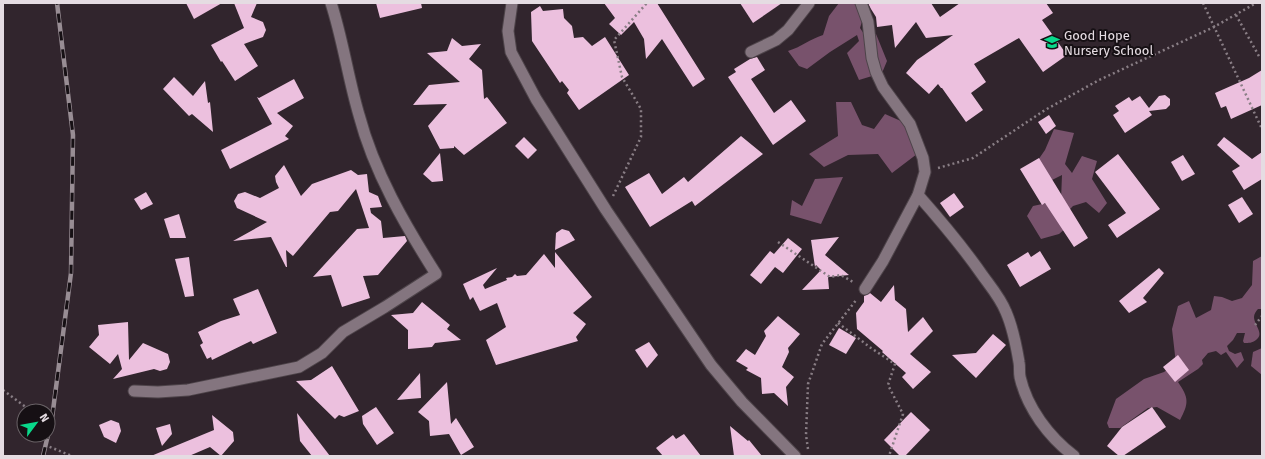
<svg xmlns="http://www.w3.org/2000/svg" width="1265" height="459" font-family="'Fira Sans',sans-serif">
	<style>
		.forest { fill: #78526c }
		.building { fill: #ecc0de }
		.lines { fill: none; stroke-linecap: round; stroke-linejoin: round }
		.minor-casing { stroke: #4e444a; stroke-width: 13 }
		.path { stroke: #897e85; stroke-width: 2.5; stroke-dasharray: 2 3; stroke-linecap: butt }
		.minor { stroke: #84757f; stroke-width: 11 }
		.rail-casing { stroke: #988d94; stroke-width: 4.5 }
		.rail { stroke: #161014; stroke-width: 3; stroke-dasharray: 9; stroke-linecap: butt }
		.labels { text-anchor: middle; dominant-baseline: central; stroke-width: 4; stroke-linejoin: round; paint-order: stroke }
		.poi-label { font-size: 13px; fill: #e5dce2; stroke: #161014; text-anchor: start }
	</style>
	<rect width="100%" height="100%" fill="#31252d"/>
	<g class="forest">
		<path d="M839,3H860L866,8L860,28L864,34H876L887,61L882,73L859,80L847,53L859,41L857,35L830,52L807,69L799,66L788,51C801,47 810,39 823,35L829,16Z"/>
		<path d="M836,102H851L862,125L874,129L885,114L910,125L917,154L892,173L878,154L848,155L824,167L809,154L838,136Z"/>
		<path d="M1054,129L1074,133L1065,164L1072,173L1082,156L1097,161L1092,179L1107,203L1099,213L1086,202L1073,206L1068,211L1073,222L1059,234L1041,239L1027,216L1033,206L1061,200L1062,175L1052,180L1027,176L1045,150Z"/>
		<path d="M843,177L821,224L790,215L792,200L802,206L815,179Z"/>
		<path d="M1262,256V309H1258C1256,311 1254,314 1254,317C1254,325 1265,334 1256,340C1252,343 1249,343 1244,343L1243,341L1245,333H1237L1233,340L1227,346L1229,351L1235,354L1241,352L1244,360L1237,368L1226,352L1221,355L1216,351L1208,353L1202,360L1203,364L1198,369L1178,382C1189,398 1189,403 1180,420L1157,407L1148,408L1120,428H1109L1107,423L1116,399L1144,379L1164,372L1176,364L1172,329L1178,306L1189,301L1196,318L1211,310L1214,296L1222,297L1232,301L1242,298L1252,285L1253,261Z"/>
		<path d="M1262,348V375L1251,366L1253,352Z"/>
	</g>
	<g class="building">
		<path d="M186,3H222L194,19Z"/>
		<path d="M234,3H257L251,17L263,22L266,30L263,37L244,44L258,66L235,81L222,61L221,62L211,45L244,28Z"/>
		<path d="M376,3H421L422,8L380,18Z"/>
		<path d="M604,3H657L705,79L693,87L662,39L646,59L644,39L634,22L621,35L609,24L615,18Z"/>
		<path d="M740,3H782L753,23Z"/>
		<path d="M868,3H931L940,17L960,3H1046L1053,13L1042,20L1067,55L1043,72L1019,38L974,64L986,82L971,93L983,110L966,122L942,88H941L938,84L929,94L906,73L917,60L953,35L926,38L916,22L895,48L892,25L877,27L876,17L871,9Z"/>
		<path d="M540,6L543,11L563,9L564,18L572,26L574,38L583,37L592,46L605,37L629,75L579,110L567,93L569,90L562,81L560,83L532,41L531,12Z"/>
		<path d="M452,38L462,46L481,44L469,59L482,70L484,99L487,97L507,123L464,155L454,146V148L440,149L428,126L447,104L413,105L429,85L460,82L427,53L447,51Z"/>
		<path d="M757,57L765,70L751,79L774,113L791,100L806,121L773,145L728,77L736,72L734,69L750,59Z"/>
		<path d="M1262,70V105L1231,119L1226,106L1221,108L1215,93L1249,78Z"/>
		<path d="M174,77L193,96L205,81L208,103L210,102L213,132L192,114L189,116L163,89Z"/>
		<path d="M294,79L304,98L277,113L293,126L285,136L289,139L230,169L221,150L272,124L257,97L259,98Z"/>
		<path d="M1165,95L1170,99V105L1166,109L1149,111L1152,115L1125,133L1113,115L1119,111L1115,106L1129,97L1132,101L1140,96L1149,108L1159,96Z"/>
		<path d="M1049,115L1056,126L1046,134L1038,122Z"/>
		<path d="M741,136L763,154L695,206L692,201L650,227L625,187L649,173L662,194L684,177L688,182Z"/>
		<path d="M524,137L537,150L528,159L515,146Z"/>
		<path d="M1224,137L1252,159L1262,152V179L1244,190L1232,171L1240,166L1217,145Z"/>
		<path d="M440,153L443,181L432,182L423,174Z"/>
		<path d="M1118,154L1160,209L1117,238L1108,225L1126,213L1095,172Z"/>
		<path d="M1183,155L1195,174L1182,181L1171,162Z"/>
		<path d="M1039,158L1088,238L1074,247L1045,203L1042,205L1020,169Z"/>
		<path d="M284,165L301,196L312,184L351,170L358,175L367,174L369,192L378,196L382,207L370,208L371,213L381,221L383,238L405,236L407,241L378,275L363,276L370,298L342,307L331,275L313,277L357,229L369,228L356,189L338,211L330,212L293,256L286,250L287,267H286L271,237L233,241L267,222L237,208L234,201L238,194L245,192L260,198L279,188L276,182L275,176Z"/>
		<path d="M146,192L153,204L141,210L134,199Z"/>
		<path d="M954,193L964,207L950,217L940,203Z"/>
		<path d="M1242,197L1253,214L1239,223L1228,205Z"/>
		<path d="M179,214L186,238H170L164,219Z"/>
		<path d="M562,229L569,231L575,240L555,250L556,233Z"/>
		<path d="M839,237L825,255L849,275L828,277L829,289L802,290L821,270L816,265L815,267L811,240Z"/>
		<path d="M788,238L802,249L783,273L775,267L761,284L750,275L770,251L774,254Z"/>
		<path d="M1040,251L1051,269L1020,287L1007,265L1028,252L1031,257Z"/>
		<path d="M555,252L592,297L573,313L586,324L576,337L578,341L496,365L486,340L506,327L497,303L480,311L473,297L470,300L463,284L497,268L483,285L485,289L507,280L506,278L512,277L515,274L517,276L526,275L544,254L555,268Z"/>
		<path d="M189,257L194,296L185,297L175,259Z"/>
		<path d="M1159,268L1164,273L1143,298L1147,302L1129,313L1119,301Z"/>
		<path d="M894,285L895,300L906,309L908,332L923,317L933,331L910,354L931,372L913,389L902,377L906,373L882,352L883,351L857,329L856,313L864,302V296L870,293L881,302Z"/>
		<path d="M258,289L277,333L253,344L251,341L212,360L211,357L207,359L200,345L203,343L198,332L221,321L240,315L233,299Z"/>
		<path d="M422,302L450,325L447,329L461,340L435,343L432,347L408,349V330L391,315L413,313Z"/>
		<path d="M778,316L800,334L788,348L789,352L782,367L794,377L786,387L788,406L774,393L762,394L761,378L746,370L748,368L736,361L746,349L755,355L766,336L764,331Z"/>
		<path d="M128,322L129,360L143,343L168,354L170,362L167,369L160,371L154,369L113,379L122,369L118,354L110,364L89,347L99,335L98,325Z"/>
		<path d="M839,328L856,338L846,354L829,345Z"/>
		<path d="M993,334L1006,345L976,378L952,355L976,353Z"/>
		<path d="M649,342L658,355L647,368L635,350Z"/>
		<path d="M1178,355L1189,370L1175,382L1163,367Z"/>
		<path d="M332,366L359,411L344,417L339,415L335,419L296,381L311,380Z"/>
		<path d="M420,373L421,398L397,400Z"/>
		<path d="M447,382L451,424L456,418L474,447L461,455L449,434L430,436L429,421L418,412Z"/>
		<path d="M376,407L394,433L377,445L363,424L362,416Z"/>
		<path d="M1152,407L1166,427L1123,456H1119L1107,446L1122,427Z"/>
		<path d="M911,412L930,430L905,456H900L884,440Z"/>
		<path d="M297,413L330,456H312L300,441Z"/>
		<path d="M212,415L233,432L234,441L221,456L210,447L189,456H151L214,430Z"/>
		<path d="M111,420L119,423L121,431L116,443L104,437L99,425Z"/>
		<path d="M170,424L172,434L162,446L156,428Z"/>
		<path d="M730,426L748,441L749,440L762,456H734Z"/>
		<path d="M684,434L701,456H663L656,448L673,435L676,439Z"/>
	</g>
	<g class="lines">
		<g class="minor-casing">
			<g id="minor">
				<path d="M512,3L508,31L511,52L536,99L606,210L711,365L742,402L795,456"/>
				<path d="M861,3L868,22L872,58L876,72L883,87L910,124L923,158L925,172L918,195L883,261L865,289"/>
				<path d="M751,52L776,40L788,30L809,3"/>
				<path d="M918,195C941,221 963,247 983,276C991,287 1001,299 1006,312C1013,328 1016,344 1019,362C1020,367 1019,372 1020,377C1027,408 1049,437 1074,456"/>
				<path d="M134,391L158,392L188,390L299,367L322,353L343,332L385,307L436,274C405,225 374,172 359,115C348,78 343,40 331,3"/>
			</g>
		</g>
		<g class="path">
			<path d="M1203,3L1262,129"/>
			<path d="M1236,15L1260,58"/>
			<path d="M938,168L973,158L1045,110L1099,80L1214,27L1256,3"/>
			<path d="M613,196L641,137V109L622,77L614,40L647,3"/>
			<path d="M778,242L830,277L841,275L853,282"/>
			<path d="M838,323L871,348L895,364L888,385L903,414L889,456"/>
			<path d="M1255,325L1262,316"/>
			<path d="M3,390L31,411"/>
			<path d="M48,424L50,426"/>
			<path d="M45,445L72,456"/>
			<path d="M808,449L806,435L808,384L822,344L857,299"/>
		</g>
		<use href="#minor" class="minor"/>
		<g class="rail-casing">
			<g id="rail">
				<path d="M48,434L52,418L71,273L73,135L57,3"/>
				<path d="M43,456L48,435"/>
			</g>
		</g>
		<use href="#rail" class="rail"/>
	</g>
	<defs>
		<g id="school-bare" transform="scale(1.2)"><path d="M0-5L7-2L0 1L-7-2ZM-4 1L0 2.5L4 1V4Q0 6-4 4Z" fill="#09d98b" stroke="#161014" stroke-width="2.5" paint-order="stroke"/></g>
	</defs>
	<g fill-rule="evenodd">
		<use href="#school-bare" x="1052" y="42"/>
	</g>
	<g class="labels">
		<g class="poi-label">
			<text x="1064" y="35">Good Hope<tspan x="1064" dy="15">Nursery School</tspan></text>
		</g>
	</g>
	<rect width="1265" height="459" fill="none" stroke="#e5dce2" stroke-width="8"/>
	<g transform="translate(36 423) rotate(58)"><circle r="19" fill="#161014" stroke="#696266"/>
	<path d="M0-3L7 15L0 10L-7 15Z" fill="#09d98b"/>
	<text y="-6" font-size="11" font-weight="bold" text-anchor="middle" fill="#e5dce2">N</text>
	</g>
</svg>
